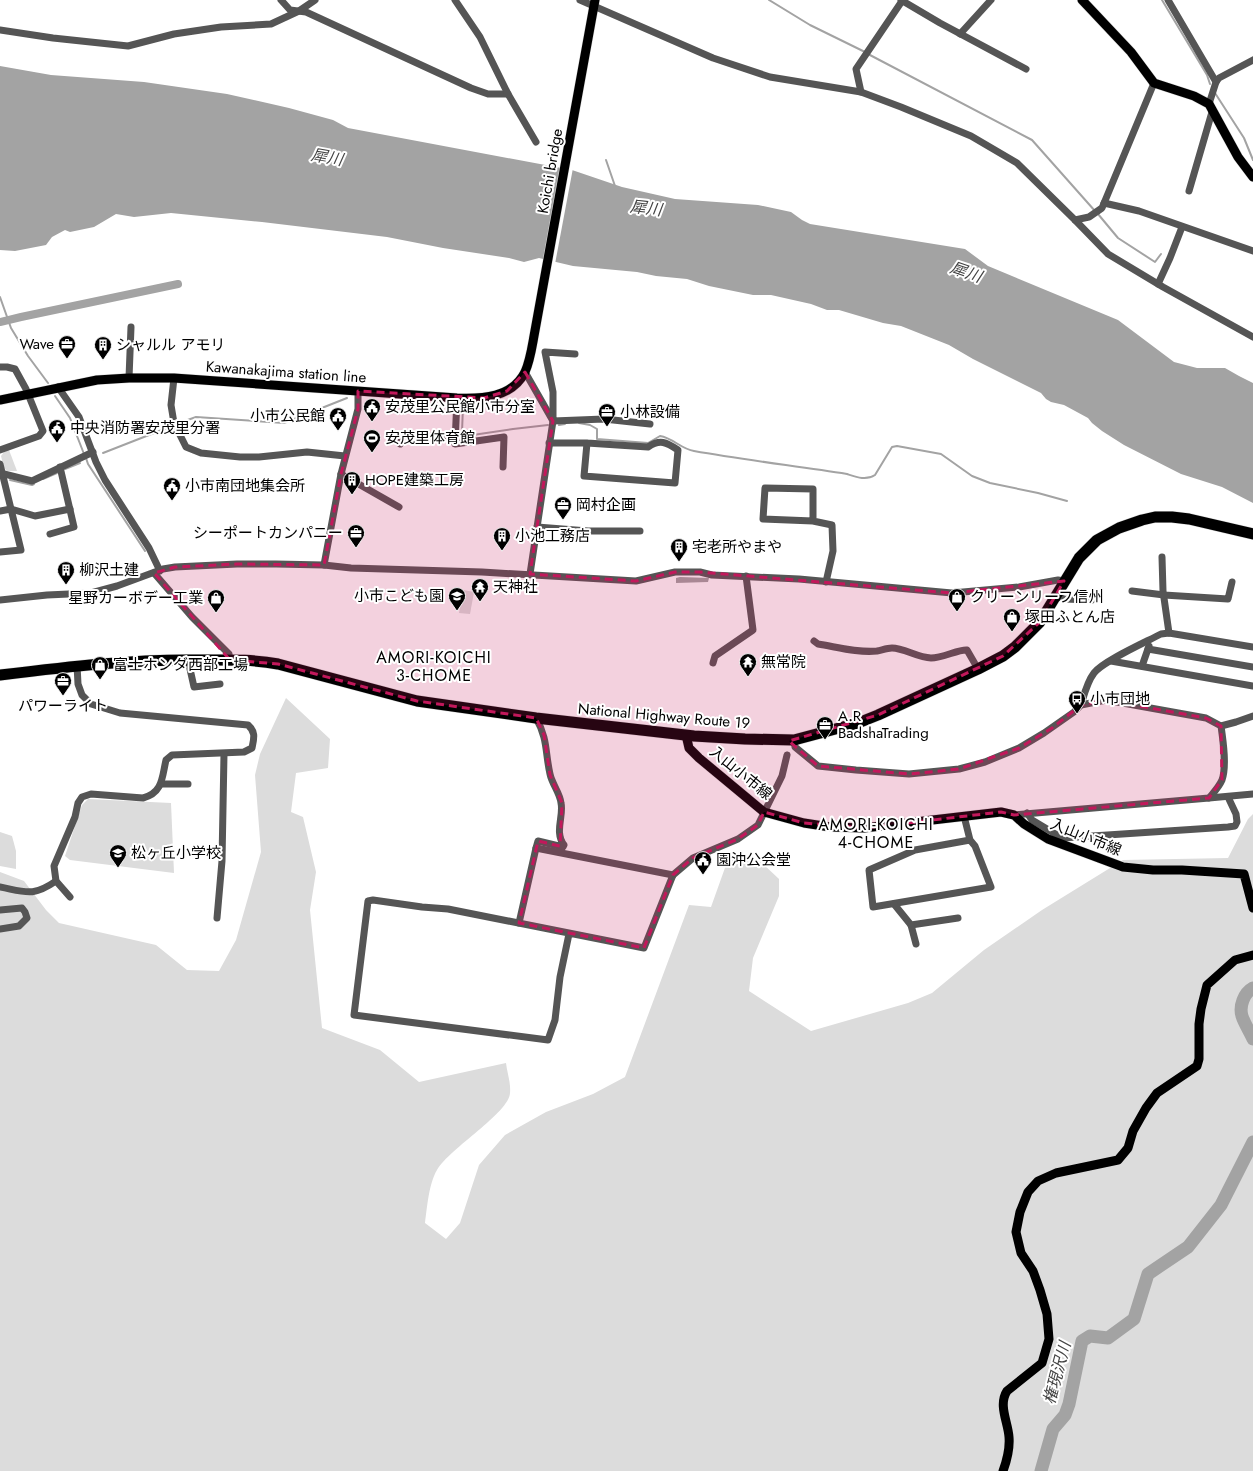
<svg xmlns="http://www.w3.org/2000/svg" width="1253" height="1471" font-family="Jost,'Noto Sans JP',sans-serif">
	<style>
		.green { fill: #dcdcdc }
		.water { fill: #a3a3a3 }
		.pier { fill: #fff }
		.lines { fill: none; stroke-linecap: round; stroke-linejoin: round }
		.stream { stroke: #a3a3a3; stroke-width: 2 }
		.canal { stroke: #a3a3a3; stroke-width: 8 }
		.river { stroke: #a3a3a3; stroke-width: 13 }
		.major-casing { stroke: #dbdbdb; stroke-width: 10 }
		.highway-casing { stroke: #dbdbdb; stroke-width: 12 }
		.minor { stroke: #555; stroke-width: 7 }
		.major { stroke: #000; stroke-width: 9 }
		.highway { stroke: #000; stroke-width: 11 }
		.marked { fill: #c2185b; fill-opacity: 0.2; stroke: #c2185b; stroke-width: 3; stroke-dasharray: 8 5; stroke-linejoin: round }
		.labels { text-anchor: middle; dominant-baseline: central; stroke-width: 4; stroke-linejoin: round; paint-order: stroke }
		.street-label { font-size: 15px; fill: #000; stroke: #fff }
		.poi-label { font-size: 15px; fill: #000; stroke: #fff; text-anchor: start }
		.water-label { font-size: 16px; font-style: italic; fill: #444; stroke: #fff }
		.neighbourhood-label { font-size: 16px; letter-spacing: 1px; fill: #000; stroke: #fff }
	</style>
	<rect width="100%" height="100%" fill="#fff"/>
	<g class="green">
		<path d="M9,450L17,471H7L4,468L1,456L4,452Z"/>
		<path d="M463,590L474,592L470,614L459,613Z"/>
		<path d="M286,698L330,739L328,768L296,773L291,812L303,817L316,872L310,910L322,1028L380,1050L419,1082L506,1063C507,1072 511,1083 510,1093C509,1113 450,1148 437,1170C429,1183 427,1208 425,1223L446,1239L460,1223L479,1165L505,1135L546,1112L593,1094L625,1077L689,905L711,907L731,851L761,862L779,879V896L753,958L749,991L811,1031L908,1003L932,993L984,950L1042,910L1123,860L1228,858L1248,819L1253,814V1471H0V872L24,881L46,910L59,923L156,945L187,970L219,971L236,940L261,852L255,775L260,754Z"/>
		<path d="M88,799L171,803L174,873L70,860L65,856L82,805Z"/>
		<path d="M0,832L12,836L16,851V869L0,866Z"/>
	</g>
	<g class="water">
		<path d="M0,66L51,75L144,82L227,94L289,108L333,120L348,128L572,170L622,187L675,199L758,205L791,212L802,220L810,224L965,249L988,266L1118,320L1174,362L1197,368H1225L1239,376L1253,383V503L1222,487L1181,474L1124,445L1102,431L1092,423L1088,418L1064,405L1051,402L1046,399L1041,393L973,359L949,345L901,326L883,323L839,310H827L811,304L771,295H753L709,286L687,279L656,276L637,272L573,266L539,258L524,262L509,258L443,248L387,237L262,222L171,213L134,217L116,214L94,227L70,232L65,230L52,237L46,245L15,251L0,250Z"/>
		<path d="M680,577L709,578L708,582L676,583V578Z"/>
	</g>
	<path class="pier" d="M561,166L573,168L555,264L544,261Z"/>
	<g class="lines">
		<g class="stream">
			<path d="M769,0L810,25L865,52"/>
			<path d="M1162,0L1207,75L1210,84"/>
			<path d="M868,54L1032,140L1095,211"/>
			<path d="M1215,93L1244,138L1253,160"/>
			<path d="M606,160L615,186"/>
			<path d="M1098,214L1118,238L1155,262L1161,254"/>
			<path d="M0,297L11,328L28,356L48,383"/>
			<path d="M55,396L70,418L84,454"/>
			<path d="M463,406L462,432L466,436L513,429L548,425"/>
			<path d="M182,422L196,417L284,423L347,398"/>
			<path d="M579,423L590,425L597,429V439L648,443L660,436C673,438 681,449 694,451C745,460 796,466 847,474C856,477 866,481 875,475L892,447L897,446L941,454L972,476L990,483L1038,493L1067,501"/>
			<path d="M559,425L565,424"/>
			<path d="M103,453L172,426"/>
			<path d="M86,458L88,464L145,551"/>
			<path d="M65,469L80,463"/>
			<path d="M43,479L57,473"/>
			<path d="M10,480L32,485L34,484"/>
		</g>
		<path class="canal" d="M0,322L21,317L178,284"/>
		<g class="river">
			<path d="M1253,988C1244,993 1239,1006 1242,1016C1244,1023 1250,1032 1253,1039"/>
			<path d="M1041,1471L1053,1429L1065,1415L1069,1404L1082,1341L1090,1336L1108,1338L1134,1319L1148,1274L1188,1247L1221,1205L1253,1142"/>
		</g>
		<g class="major-casing">
			<g id="major">
				<path d="M1082,0L1131,52L1154,83L1194,96L1209,104L1238,157L1253,177"/>
				<path d="M0,400L97,380L129,378H174L457,398C482,399 512,398 525,372C530,361 532,347 534,336L595,0"/>
				<path d="M686,735L689,748L699,758L764,812L804,823L830,827L864,828L1001,812L1014,815L1024,824L1048,839L1123,867L1153,870H1182L1244,874L1253,908"/>
				<path d="M1003,1471C1007,1460 1010,1449 1009,1437C1008,1422 998,1405 1007,1391L1042,1363L1049,1339L1047,1314L1040,1290L1033,1271L1021,1253L1016,1232L1020,1212L1028,1192L1038,1181L1056,1173L1118,1160L1128,1148L1133,1131L1146,1108L1157,1093L1197,1066L1199,1059V1024L1201,1009L1207,985L1235,960L1253,955"/>
			</g>
		</g>
		<g class="highway-casing">
			<path id="highway" d="M0,675C66,667 132,659 199,660C226,660 252,659 278,664L417,701L536,718L694,736L745,739L794,740L858,723L878,715L978,669L1003,656L1015,647L1040,622L1079,558L1097,540L1119,528L1142,520L1155,517H1172L1189,519L1253,534"/>
		</g>
		<g class="minor">
			<path d="M281,0L290,10L306,12L471,88L488,94H508"/>
			<path d="M455,0L480,37L508,94L536,142"/>
			<path d="M580,0L713,58L770,77L861,92L901,107L971,136L1017,163L1075,220L1108,254L1163,287L1253,337"/>
			<path d="M901,0L940,23L1026,69"/>
			<path d="M1168,0L1216,82"/>
			<path d="M0,30L53,38L128,46L174,34L221,27L271,24L299,11L315,0"/>
			<path d="M960,34L991,0"/>
			<path d="M861,92L856,69L902,1"/>
			<path d="M1209,104L1216,82L1219,78L1253,60"/>
			<path d="M1189,191L1212,112"/>
			<path d="M1104,203L1139,211L1253,251"/>
			<path d="M1075,220L1089,217L1102,208L1154,83"/>
			<path d="M1158,284L1170,258L1182,227"/>
			<path d="M575,354L545,352L553,392V421L604,419L650,424"/>
			<path d="M0,367H7L15,369L26,389L43,431L39,436L0,450"/>
			<path d="M525,372L553,421L530,574"/>
			<path d="M129,378L131,327"/>
			<path d="M174,378L171,405L174,423L186,447L201,453L240,457H259L307,452L345,456"/>
			<path d="M58,387L79,417L96,462L105,480L149,548L160,571"/>
			<path d="M457,398L455,444L504,437L503,467"/>
			<path d="M549,443H587L648,447C660,439 666,442 678,450L675,483L584,476L587,443"/>
			<path d="M400,444L402,434L455,438"/>
			<path d="M0,464L11,509L0,511"/>
			<path d="M0,473L32,481L93,452"/>
			<path d="M341,474L399,507"/>
			<path d="M11,509L35,516L70,509"/>
			<path d="M813,521V489L765,488L763,519L813,521L832,525L833,551L826,582"/>
			<path d="M537,527L588,531H640"/>
			<path d="M50,534L74,527L60,467"/>
			<path d="M0,552L21,550L11,509"/>
			<path d="M1162,557L1163,591L1169,633"/>
			<path d="M324,565L341,474L358,409V391"/>
			<path d="M154,573L192,617L229,654L230,660"/>
			<path d="M1132,591L1164,595L1228,599L1232,582"/>
			<path d="M1056,596L1064,599L1092,600"/>
			<path d="M0,600L47,595L91,593L117,586L163,569L175,567L237,564H276L324,565L351,568L482,572L636,581L675,572H700L712,575L799,579L952,593L1019,587L1058,580L1064,581"/>
			<path d="M814,641L818,644C837,647 858,653 877,651C882,650 887,648 892,648C904,648 918,658 931,658C943,658 959,649 967,650L978,669"/>
			<path d="M1148,649L1253,667"/>
			<path d="M188,660L194,687L220,684"/>
			<path d="M1111,661L1253,686"/>
			<path d="M713,663L715,656L753,630L746,576"/>
			<path d="M1142,666L1149,646"/>
			<path d="M1081,705C1084,695 1087,682 1094,673C1103,661 1146,642 1161,634L1169,633L1253,647"/>
			<path d="M536,718C548,739 545,752 550,774C552,784 560,793 561,803C564,816 554,832 564,845L563,847L538,841L536,848"/>
			<path d="M1221,726L1236,722L1253,716"/>
			<path d="M794,740L795,747L818,766L856,770L909,774L959,769L985,762L1019,748L1044,733L1074,712L1081,705L1106,700L1206,718L1221,726C1223,740 1227,766 1222,780C1219,787 1214,792 1209,798L1014,815"/>
			<path d="M161,784H188"/>
			<path d="M1209,798L1253,794"/>
			<path d="M1027,813L1032,820L1062,838L1228,827L1235,826L1237,822L1236,814L1228,797"/>
			<path d="M964,816L970,840L975,846L991,887L873,907L869,870L915,850L970,840"/>
			<path d="M0,887C26,892 33,897 56,881"/>
			<path d="M70,897L56,881L54,866L75,817L78,803L82,797L91,794L143,798C163,793 162,777 166,760L172,755L244,752L252,748C254,738 256,732 248,725L120,713L91,704L82,695L78,684L77,665"/>
			<path d="M894,904L911,925L958,918"/>
			<path d="M0,910L22,908L25,912L27,918L19,926L0,929"/>
			<path d="M217,918L222,861L224,754"/>
			<path d="M519,923L536,848L673,875"/>
			<path d="M911,925L916,944"/>
			<path d="M569,934L560,977L555,1020L548,1040L354,1015L368,901L373,900L422,907L448,909L644,948L673,875L693,858L738,839L758,825L782,776L787,755"/>
		</g>
		<use href="#major" class="major"/>
		<use href="#highway" class="highway"/>
	</g>
	<path class="marked" d="M525,372L553,421L530,574L636,581L675,572H700L952,593L1064,581L1040,622L1003,656L878,715L789,741L818,766L909,774L959,769L1019,748L1052,728L1081,705L1106,700L1206,718L1221,726L1222,780L1209,798L1014,815L1001,812L864,828L804,823L764,812L758,825L738,839L693,858L673,875L644,948L519,923L538,841L560,846L562,803L550,775L544,735L536,718L417,701L278,664L230,660L154,573L175,567L237,564L324,565L341,474L358,409V391L484,398L507,391Z"/>
	<defs>
		<g id="office-pin" transform="scale(0.9)"><path d="M0 17L-7.5 6A9.5 9.5 0 1 1 7.5 6Z" fill="#000" stroke="#fff"/><path d="M-6-3h4V-5.5h4V-3h4V5H-6ZM-1-4.5V-3h2v-1.5ZM-6 0V1H6V0Z" fill="#fff"/></g>
		<g id="building-pin" transform="scale(0.9)"><path d="M0 17L-7.5 6A9.5 9.5 0 1 1 7.5 6Z" fill="#000" stroke="#fff"/><path d="M-4-6H4V6H1V3H-1V6H-4ZM-2.5-4.3h1.7v1.8h-1.7ZM.8-4.3h1.7v1.8H.8ZM-2.5-1h1.7V.8h-1.7ZM.8-1h1.7V.8H.8Z" fill="#fff"/></g>
		<g id="civic-pin" transform="scale(0.9)"><path d="M0 17L-7.5 6A9.5 9.5 0 1 1 7.5 6Z" fill="#000" stroke="#fff"/><path d="M-.6-6.5H3V-4.5H.6V-3L4-1V1h2V6H-6V1h2V-1L-.6-3ZM-1.2 2.5V6h2.4V2.5Z" fill="#fff"/></g>
		<g id="stadium-pin" transform="scale(0.9)"><path d="M0 17L-7.5 6A9.5 9.5 0 1 1 7.5 6Z" fill="#000" stroke="#fff"/><path d="M0-5a6.5 5 0 1 0 0 10a6.5 5 0 1 0 0-10ZM-3.5-1.8h7v3.6h-7Z" fill="#fff"/></g>
		<g id="temple-pin" transform="scale(0.9)"><path d="M0 17L-7.5 6A9.5 9.5 0 1 1 7.5 6Z" fill="#000" stroke="#fff"/><path d="M0-6L5-2H3V0L6.5 2.5H4V6H1.5V3h-3V6H-4V2.5H-6.5L-3 0V-2H-5Z" fill="#fff"/></g>
		<g id="school-pin" transform="scale(0.9)"><path d="M0 17L-7.5 6A9.5 9.5 0 1 1 7.5 6Z" fill="#000" stroke="#fff"/><path d="M0-5L7-2L0 1L-7-2ZM-4 1L0 2.5L4 1V4Q0 6-4 4Z" fill="#fff"/></g>
		<g id="shop-pin" transform="scale(0.9)"><path d="M0 17L-7.5 6A9.5 9.5 0 1 1 7.5 6Z" fill="#000" stroke="#fff"/><path d="M-5-2.5h2.3a2.7 3.5 0 0 1 5.4 0H5L5.5 6h-11ZM-1.5-2.5h3a1.5 2.3 0 0 0-3 0Z" fill="#fff"/></g>
		<g id="bus-pin" transform="scale(0.9)"><path d="M0 17L-7.5 6A9.5 9.5 0 1 1 7.5 6Z" fill="#000" stroke="#fff"/><path d="M-5-6H5V4H4V6H2V4H-2V6H-4V4H-5ZM-3.5-4V0h7V-4ZM-3.5 1.2v1.5H-2V1.2ZM2 1.2v1.5H3.5V1.2Z" fill="#fff"/></g>
	</defs>
	<g fill-rule="evenodd">
		<use href="#office-pin" x="67" y="344"/>
		<use href="#building-pin" x="103" y="345"/>
		<use href="#civic-pin" x="372" y="407"/>
		<use href="#office-pin" x="607" y="412"/>
		<use href="#civic-pin" x="338" y="416"/>
		<use href="#civic-pin" x="57" y="428"/>
		<use href="#stadium-pin" x="372" y="438"/>
		<use href="#building-pin" x="352" y="480"/>
		<use href="#civic-pin" x="172" y="486"/>
		<use href="#office-pin" x="563" y="505"/>
		<use href="#office-pin" x="356" y="533"/>
		<use href="#building-pin" x="502" y="536"/>
		<use href="#building-pin" x="679" y="547"/>
		<use href="#building-pin" x="66" y="570"/>
		<use href="#temple-pin" x="480" y="587"/>
		<use href="#school-pin" x="457" y="596"/>
		<use href="#shop-pin" x="957" y="597"/>
		<use href="#shop-pin" x="216" y="598"/>
		<use href="#shop-pin" x="1012" y="617"/>
		<use href="#temple-pin" x="748" y="662"/>
		<use href="#shop-pin" x="100" y="665"/>
		<use href="#office-pin" x="63" y="681"/>
		<use href="#bus-pin" x="1077" y="699"/>
		<use href="#office-pin" x="825" y="725"/>
		<use href="#school-pin" x="118" y="853"/>
		<use href="#civic-pin" x="703" y="860"/>
	</g>
	<g class="labels">
		<g class="street-label">
			<text transform="translate(550 171) rotate(-80)">Koichi bridge</text>
			<text transform="translate(286 372) rotate(4)">Kawanakajima station line</text>
			<text transform="translate(664 716) rotate(5)">National Highway Route 19</text>
			<text transform="translate(741 773) rotate(39)">入山小市線</text>
			<text transform="translate(1086 837) rotate(22)">入山小市線</text>
		</g>
		<g class="poi-label">
			<text x="54" y="344" text-anchor="end">Wave</text>
			<text x="116" y="345">シャルル アモリ</text>
			<text x="385" y="407">安茂里公民館小市分室</text>
			<text x="620" y="412">小林設備</text>
			<text x="325" y="416" text-anchor="end">小市公民館</text>
			<text x="70" y="428">中央消防署安茂里分署</text>
			<text x="385" y="438">安茂里体育館</text>
			<text x="365" y="480">HOPE建築工房</text>
			<text x="185" y="486">小市南団地集会所</text>
			<text x="576" y="505">岡村企画</text>
			<text x="343" y="533" text-anchor="end">シーポートカンパニー</text>
			<text x="515" y="536">小池工務店</text>
			<text x="692" y="547">宅老所やまや</text>
			<text x="79" y="570">柳沢土建</text>
			<text x="493" y="587">天神社</text>
			<text x="444" y="596" text-anchor="end">小市こども園</text>
			<text x="970" y="597">クリーンリーフ信州</text>
			<text x="203" y="598" text-anchor="end">星野カーボデー工業</text>
			<text x="1025" y="617">塚田ふとん店</text>
			<text x="761" y="662">無常院</text>
			<text x="113" y="665">富士ホンダ西部工場</text>
			<text x="1090" y="699">小市団地</text>
			<text x="63" y="706" text-anchor="middle">パワーライト</text>
			<text x="838" y="716">A.R<tspan x="838" dy="17">BadshaTrading</tspan></text>
			<text x="131" y="853">松ヶ丘小学校</text>
			<text x="716" y="860">園沖公会堂</text>
		</g>
		<g class="water-label">
			<text transform="translate(327 157) rotate(10)">犀川</text>
			<text transform="translate(646 208) rotate(7)">犀川</text>
			<text transform="translate(966 272) rotate(19)">犀川</text>
			<text transform="translate(1057 1373) rotate(-75)">権現沢川</text>
		</g>
		<g class="neighbourhood-label">
			<text x="434" y="657">AMORI-KOICHI<tspan x="434" dy="18">3-CHOME</tspan></text>
			<text x="876" y="824">AMORI-KOICHI<tspan x="876" dy="18">4-CHOME</tspan></text>
		</g>
	</g>
</svg>
